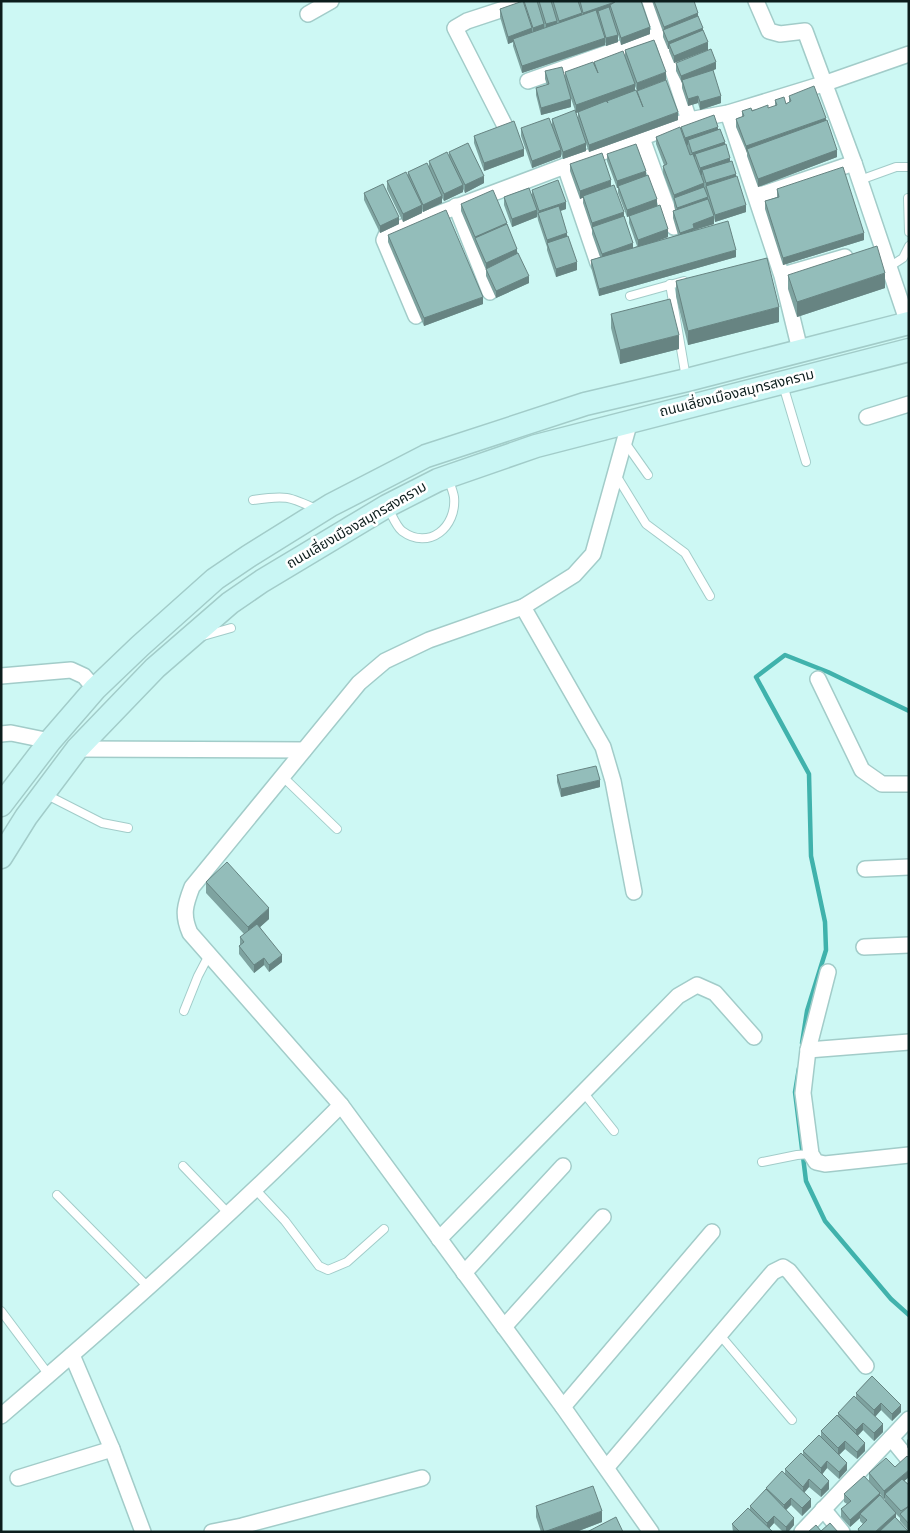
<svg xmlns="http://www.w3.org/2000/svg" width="910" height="1533" font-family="Overpass,'Noto Sans Thai',sans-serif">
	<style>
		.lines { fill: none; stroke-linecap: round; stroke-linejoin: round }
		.stream { stroke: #40b2ac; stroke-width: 4.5 }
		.lane-casing { stroke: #a2ccc9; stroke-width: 10 }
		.street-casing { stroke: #a2ccc9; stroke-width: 18 }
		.secondary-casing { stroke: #a2ccc9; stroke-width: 25 }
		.lane { stroke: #fff; stroke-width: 8 }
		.street { stroke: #fff; stroke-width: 15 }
		.secondary { stroke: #c9f6f4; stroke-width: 22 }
		.wall { fill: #7ea3a0; fill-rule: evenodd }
		.shaded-wall { fill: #678482 }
		.building { fill: #93bdba; stroke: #678482 }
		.labels { text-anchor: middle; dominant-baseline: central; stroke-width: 5; stroke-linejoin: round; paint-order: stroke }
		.street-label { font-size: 14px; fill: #0c1d1c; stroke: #fff }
	</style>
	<rect width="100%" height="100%" fill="#cdf8f4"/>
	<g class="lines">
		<g class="stream">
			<path d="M802,1043L807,1011L826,950L825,922L811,856L809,774L756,677L785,655L828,672L909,711"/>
			<path d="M799,1068L795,1092L806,1181L825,1221L891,1299L909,1315"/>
		</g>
		<g class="lane-casing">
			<g id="lane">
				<path d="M860,180L896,167H909"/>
				<path d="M908,198L909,232"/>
				<path d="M889,267L903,258L909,246"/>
				<path d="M670,284L686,378"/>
				<path d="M630,296L684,281"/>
				<path d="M783,385L806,462"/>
				<path d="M624,441L648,475"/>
				<path d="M616,475L646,524L685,553L710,596"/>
				<path d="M253,500C285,495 289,496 318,510"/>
				<path d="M388,508C392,515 396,526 402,531C429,551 457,527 454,497C453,491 450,484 448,478"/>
				<path d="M203,636L231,628"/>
				<path d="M282,776L337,829"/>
				<path d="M45,794L102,823L128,828"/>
				<path d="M184,1011L198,976L209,955"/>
				<path d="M583,1092L614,1131"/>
				<path d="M762,1162L797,1155L811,1154"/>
				<path d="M183,1166L228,1213"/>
				<path d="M255,1189L285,1221L319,1266L328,1270L347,1262L384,1229"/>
				<path d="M57,1195L148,1287"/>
				<path d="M1,1311L49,1375"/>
				<path d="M720,1335L792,1420"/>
			</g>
		</g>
		<g class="street-casing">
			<g id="street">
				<path d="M650,1L689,120"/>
				<path d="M756,1L769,31L780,34L805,31L854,163L908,323"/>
				<path d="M308,14L331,1"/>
				<path d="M528,81L661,34"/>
				<path d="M728,113L782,276L800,350"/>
				<path d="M505,126L455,28L467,21L528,1"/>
				<path d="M642,138L674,227"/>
				<path d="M565,166L598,263"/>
				<path d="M757,196L854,163"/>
				<path d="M456,206L490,292"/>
				<path d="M783,275L845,257"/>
				<path d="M416,316L384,240L387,233L565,166L689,120L728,113L826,83L909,54"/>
				<path d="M867,417L909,404"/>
				<path d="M630,421L593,554L574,575L523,607L429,640L385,661L359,683L192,887C185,905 182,915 190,933L341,1105L563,1407L651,1532"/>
				<path d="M523,607L603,747L613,781L634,892"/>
				<path d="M1,676L71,670L84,676L95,689"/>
				<path d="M818,679L862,770L882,784H909"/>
				<path d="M1,734L11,733L50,741"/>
				<path d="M77,749L304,750"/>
				<path d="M865,869L909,867"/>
				<path d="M864,947L909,945"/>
				<path d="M828,972L808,1050L803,1093L811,1154L816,1162L825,1164L909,1155"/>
				<path d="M808,1050L909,1042"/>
				<path d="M439,1239L678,996L697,985L715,993L754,1037"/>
				<path d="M464,1273L563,1166"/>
				<path d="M504,1327L603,1217"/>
				<path d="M72,1355L112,1449L143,1532"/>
				<path d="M563,1407L712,1232"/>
				<path d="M1,1416C118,1316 233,1214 341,1105"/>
				<path d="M891,1438L909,1460"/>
				<path d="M607,1467L773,1272L783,1267L789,1271L866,1366"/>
				<path d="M18,1478L112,1449"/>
				<path d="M823,1509L842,1532"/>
				<path d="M212,1532L242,1526L422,1478"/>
				<path d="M802,1532L909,1419"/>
			</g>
		</g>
		<g class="secondary-casing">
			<g id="secondary">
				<path d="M1,805L50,741L95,689L140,646L215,579L249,556L331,505L426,456L585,404L687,380L909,323"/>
				<path d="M1,857L26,817L77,749L155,668L230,603L262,581L387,506L438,480L536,446L909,350"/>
			</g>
		</g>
		<use href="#lane" class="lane"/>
		<use href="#street" class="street"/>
		<use href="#secondary" class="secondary"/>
	</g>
	<g class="wall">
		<path d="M524,1L537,3V1H641L650,34L621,45L618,35V42L606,46L605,42V45L522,73L513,46V42L508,44L500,17V9L524,4Z"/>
		<path d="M652,1H694L708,50L674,63L669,51V49H668L663,37V32Z"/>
		<path d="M654,40L637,91L635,86V90L637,94V91L678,120L589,152L586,144V151L563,159L561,154V157L532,168L521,136V128L552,124V119H578V112L590,107L576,113L568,90L571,107L541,115L536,95V88L547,85L545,79V71L565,77V72L594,64V62L625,57V50Z"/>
		<path d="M676,63L716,69L713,70L721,103L700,110L698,103L688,106L682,88V83L676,71Z"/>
		<path d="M789,96L826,120L837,157L758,187L747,156V153L736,127V119L742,117V111L768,108L775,106V100L786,104L789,102Z"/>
		<path d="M681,127L718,129L736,176L746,212L715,222L714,218V224L698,229L736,257L599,296L591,267V260L600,257L592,234V230L583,203V197L580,199L570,171V164L611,186L624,216L633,248L637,246L629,223V216L627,217L618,193V188H617L607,161V154L646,175L668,237L655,242L678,235L673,218V211L675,210L674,205V202L663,173V166L664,165L656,144V137L681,131Z"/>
		<path d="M474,136L524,156L484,171L474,143Z"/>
		<path d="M449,152L484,183L465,193L463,189V192L444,201L442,198V203L423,212L422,209V213L403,222L387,189V181L408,176V172L429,167V161L449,156Z"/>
		<path d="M777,189L864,240L783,265L765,209V201L777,197Z"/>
		<path d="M532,190L566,209L560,211L577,270L556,277L547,250V247L538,220L537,214V217L512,227L504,205V197L532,194Z"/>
		<path d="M364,193L399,224L380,233L364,200Z"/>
		<path d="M461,204L507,224L529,283L496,298L486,276V270L461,211Z"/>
		<path d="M388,235L483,304L424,326L388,242Z"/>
		<path d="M788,275L885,288L797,317L788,289Z"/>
		<path d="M676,281L779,322L688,345L676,296Z"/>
		<path d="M611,314L679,349L620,364L611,328Z"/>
		<path d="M557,775L600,787L561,797L557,782Z"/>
		<path d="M206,882L269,919L260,927L282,962L269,972L264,965L254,973L239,954V946L240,945V937L244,934L206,893Z"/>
		<path d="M872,1376L901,1412L892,1421L881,1410L875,1417L883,1432L874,1441L863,1430L858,1436L865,1451L857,1459L845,1449L839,1455L847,1470L839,1479L827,1468L822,1474L829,1489L821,1497L809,1487L804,1493L811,1507L802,1516L791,1505L786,1510L794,1525L788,1532H783L774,1523L769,1528L773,1532H733L732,1524L750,1509V1506L766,1490V1488L785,1474V1469L803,1455V1451L821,1437V1431L838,1416V1413L856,1398V1393Z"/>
		<path d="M909,1438V1450L907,1447V1440Z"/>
		<path d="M895,1467L909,1477L904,1481L909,1485V1531L900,1521V1518L896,1514V1518L909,1532H858V1529L863,1524L860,1521V1518L850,1527L841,1517V1509L847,1504L844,1502V1494L877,1490L869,1481V1473ZM880,1494L884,1499L885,1498V1501L880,1495Z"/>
		<path d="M536,1506L602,1522L576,1532H541L536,1517Z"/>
	</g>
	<g class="shaded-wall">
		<path d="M615,2L610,5V11H598V15L583,20V13Z"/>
		<path d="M582,13V20L559,28V21Z"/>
		<path d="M698,13V20L664,31V27Z"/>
		<path d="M557,21V28L546,32V24Z"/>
		<path d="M544,24V32L533,36V28Z"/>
		<path d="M650,27V34L621,45V38Z"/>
		<path d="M532,28V36L513,39V42L508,44V37Z"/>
		<path d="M703,28V36L669,44V49H668V42Z"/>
		<path d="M618,35V42L606,46V38Z"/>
		<path d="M605,38V45L522,73V66Z"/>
		<path d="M708,42V50L674,63V56Z"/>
		<path d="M716,62V69L683,83L682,80L681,83V76Z"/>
		<path d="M666,72V80L637,91V83Z"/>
		<path d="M635,84V91L576,113V105Z"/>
		<path d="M698,96V103L688,106V99Z"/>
		<path d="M721,96V103L700,110V102Z"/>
		<path d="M571,99V107L541,115V108Z"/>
		<path d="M678,112V120L589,152V145Z"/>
		<path d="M826,118V126L747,149L746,153V146Z"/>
		<path d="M718,127V134L688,140V145L685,146V138Z"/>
		<path d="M725,142V149L695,154V159L692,160V153Z"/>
		<path d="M586,143V151L563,159V152Z"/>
		<path d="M524,149V156L484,171V163Z"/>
		<path d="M561,150V157L532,168V161Z"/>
		<path d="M837,150V157L758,187V179Z"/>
		<path d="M730,158V165L702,170V175H700V168Z"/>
		<path d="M646,171V178L618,186V188H617V181Z"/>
		<path d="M736,174V181L706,187V183Z"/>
		<path d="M484,176V183L465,193V185Z"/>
		<path d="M611,180V187L580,199V191Z"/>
		<path d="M704,183V190L674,198V195Z"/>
		<path d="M463,185V192L444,201V194Z"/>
		<path d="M442,196V203L423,212V205Z"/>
		<path d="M708,197V205L677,215V208Z"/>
		<path d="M657,199V206L627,217V210Z"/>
		<path d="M566,202V209L540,218L539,211Z"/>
		<path d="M422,205V213L403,222V214Z"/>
		<path d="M746,205V212L715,222V215Z"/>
		<path d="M537,210V217L512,227V219Z"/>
		<path d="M624,212V219L592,227V230V223Z"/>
		<path d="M714,216V224L694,230L680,240V233L693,224Z"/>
		<path d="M399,217V224L380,233V226Z"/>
		<path d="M507,223V230L475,238V237Z"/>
		<path d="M668,229V237L638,248V240Z"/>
		<path d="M567,233V240L547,243V247V240Z"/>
		<path d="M864,233V240L783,265V258Z"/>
		<path d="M633,243V250L602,262V254Z"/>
		<path d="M517,249V256L486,269V270V263Z"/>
		<path d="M736,250V257L599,296V289Z"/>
		<path d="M577,262V270L556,277V269Z"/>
		<path d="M885,273V288L797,317V302Z"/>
		<path d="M529,276V283L496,298V291Z"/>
		<path d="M483,297V304L424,326V318Z"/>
		<path d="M779,307V322L688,345V331Z"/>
		<path d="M679,335V349L620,364V350Z"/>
		<path d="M600,780V787L561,797V789Z"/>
		<path d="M269,908V919L248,938V927Z"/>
		<path d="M282,955V962L269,972V965Z"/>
		<path d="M264,958V965L254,973V965Z"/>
		<path d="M881,1403V1410L874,1418V1410Z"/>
		<path d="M901,1405V1412L892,1421V1414Z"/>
		<path d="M863,1423V1430L856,1437V1430Z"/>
		<path d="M883,1424V1432L874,1441V1433Z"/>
		<path d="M845,1441V1449L838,1456V1448Z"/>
		<path d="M865,1443V1451L857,1459V1452Z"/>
		<path d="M827,1461V1468L821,1476V1468Z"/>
		<path d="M847,1463V1470L839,1479V1472Z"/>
		<path d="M909,1470V1477L887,1496L885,1494V1498L884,1499V1491Z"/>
		<path d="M809,1479V1487L803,1494V1487Z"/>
		<path d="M829,1481V1489L821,1497V1490Z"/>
		<path d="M880,1493V1501L860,1514V1518L850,1527V1520Z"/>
		<path d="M791,1498V1505L784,1512V1505Z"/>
		<path d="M811,1499V1507L802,1516V1508Z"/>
		<path d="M602,1511V1522L576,1532H545Z"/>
		<path d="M896,1513V1520L883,1532H875Z"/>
		<path d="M774,1516V1523L767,1531V1523Z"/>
		<path d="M794,1518V1525L788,1532H786V1527Z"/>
	</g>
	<g class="building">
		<path d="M523,1L532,28L508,37L500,9Z"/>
		<path d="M524,1H537L544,24L533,28Z"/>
		<path d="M539,1H551L557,21L546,24Z"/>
		<path d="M553,1H578L582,13L559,21Z"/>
		<path d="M580,1H641L650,27L621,38L610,5L615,2L583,13Z"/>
		<path d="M654,1H694L698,13L664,27Z"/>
		<path d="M609,7L618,35L606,38L598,11Z"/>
		<path d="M596,10L605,38L522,66L513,39Z"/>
		<path d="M698,16L703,28L668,42L663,30Z"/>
		<path d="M703,30L708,42L674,56L669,44Z"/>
		<path d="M654,40L666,72L637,83L625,50Z"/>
		<path d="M711,49L716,62L681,76L676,63Z"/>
		<path d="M623,51L635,84L576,105L565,72L593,62L598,73L594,62Z"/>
		<path d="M562,67L571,99L541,108L536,88L549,84L545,71Z"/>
		<path d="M713,70L721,96L700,102L698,96L688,99L682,80Z"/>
		<path d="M666,80L678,112L589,145L578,112L606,101L608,103L607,101L636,90L643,107L637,91Z"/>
		<path d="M814,86L826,118L746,146L736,119L744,116L742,111L751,108L752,111L768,105V108L777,105L775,100L784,97L786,104L791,101L789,96Z"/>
		<path d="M575,110L586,143L563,152L552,119Z"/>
		<path d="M714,115L718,127L685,138L681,127Z"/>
		<path d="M549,118L561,150L532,161L521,128Z"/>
		<path d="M827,120L837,150L758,179L747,149Z"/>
		<path d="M514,121L524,149L484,163L474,136Z"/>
		<path d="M680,127L690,155L693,154L704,183L674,195L663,166L667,164L656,137Z"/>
		<path d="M720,129L725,142L692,153L688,140Z"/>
		<path d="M468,143L484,176L465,185L449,152Z"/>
		<path d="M636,144L646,171L617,181L607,154Z"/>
		<path d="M726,144L730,158L700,168L695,154Z"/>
		<path d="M447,152L463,185L444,194L429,161Z"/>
		<path d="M602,153L611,180L580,191L570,164Z"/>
		<path d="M732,161L736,174L706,183L702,170Z"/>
		<path d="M427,163L442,196L423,205L408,172Z"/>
		<path d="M843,167L864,233L783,258L765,201L779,197L777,189Z"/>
		<path d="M406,172L422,205L403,214L387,181Z"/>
		<path d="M648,175L657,199L627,210L618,186Z"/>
		<path d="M737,176L746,205L715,215L706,186Z"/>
		<path d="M558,180L566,202L539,211L532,190Z"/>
		<path d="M383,184L399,217L380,226L364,193Z"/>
		<path d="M614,185L624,212L592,223L583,196Z"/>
		<path d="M704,187L708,197L677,208L674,198Z"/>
		<path d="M529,188L537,210L512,219L504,197Z"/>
		<path d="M493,190L507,223L475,237L461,204Z"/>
		<path d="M708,199L714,216L693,224L694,228L680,233L673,211Z"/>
		<path d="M660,205L668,229L638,240L629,216Z"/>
		<path d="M559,206L567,233L547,240L538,213Z"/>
		<path d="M446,210L483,297L424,318L388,235Z"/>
		<path d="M624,216L633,243L602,254L592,227Z"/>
		<path d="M728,221L736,250L599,289L591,260Z"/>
		<path d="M507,224L517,249L486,263L475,238Z"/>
		<path d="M568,236L577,262L556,269L547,243Z"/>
		<path d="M877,246L885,273L797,302L788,275Z"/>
		<path d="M518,253L529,276L496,291L486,269Z"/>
		<path d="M767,258L779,307L688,331L676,281Z"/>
		<path d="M670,299L679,335L620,350L611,314Z"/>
		<path d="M596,766L600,780L561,789L557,775Z"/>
		<path d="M227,862L269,908L248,927L206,882Z"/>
		<path d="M257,924L282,955L269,965L264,958L254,965L239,946L244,942L240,937Z"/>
		<path d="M872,1376L901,1405L892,1414L881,1403L874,1410L856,1393Z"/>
		<path d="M854,1396L883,1424L874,1433L863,1423L856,1430L838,1413Z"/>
		<path d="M837,1415L865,1443L857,1452L845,1441L838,1448L821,1431Z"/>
		<path d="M819,1435L847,1463L839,1472L827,1461L821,1468L803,1451Z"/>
		<path d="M801,1453L829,1481L821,1490L809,1479L803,1487L785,1469Z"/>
		<path d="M907,1456L909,1458V1470L884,1491L869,1473L886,1458L895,1467Z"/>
		<path d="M782,1471L811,1499L802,1508L791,1498L784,1505L766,1488Z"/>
		<path d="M864,1476L880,1493L850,1520L841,1509L851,1501L844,1494Z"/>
		<path d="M902,1479L909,1485V1506L901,1511L885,1494Z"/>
		<path d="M593,1486L602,1511L544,1532L536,1506Z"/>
		<path d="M766,1489L794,1518L786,1527L774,1516L767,1523L750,1506Z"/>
		<path d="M880,1495L896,1513L875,1532H860L858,1529L867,1520L860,1514Z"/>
		<path d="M909,1506V1524L900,1514Z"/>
		<path d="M748,1508L773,1532H740L732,1524Z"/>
		<path d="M616,1517L623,1532H587Z"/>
		<path d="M895,1517L909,1532H879Z"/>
		<path d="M830,1523L838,1532H808L816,1525L821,1531Z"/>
	</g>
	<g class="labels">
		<g class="street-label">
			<text transform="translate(737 394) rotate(-14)">ถนนเลี่ยงเมืองสมุทรสงคราม</text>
			<text transform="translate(357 526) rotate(-30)">ถนนเลี่ยงเมืองสมุทรสงคราม</text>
		</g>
	</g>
	<rect width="910" height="1533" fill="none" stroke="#0c1d1c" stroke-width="5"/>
</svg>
